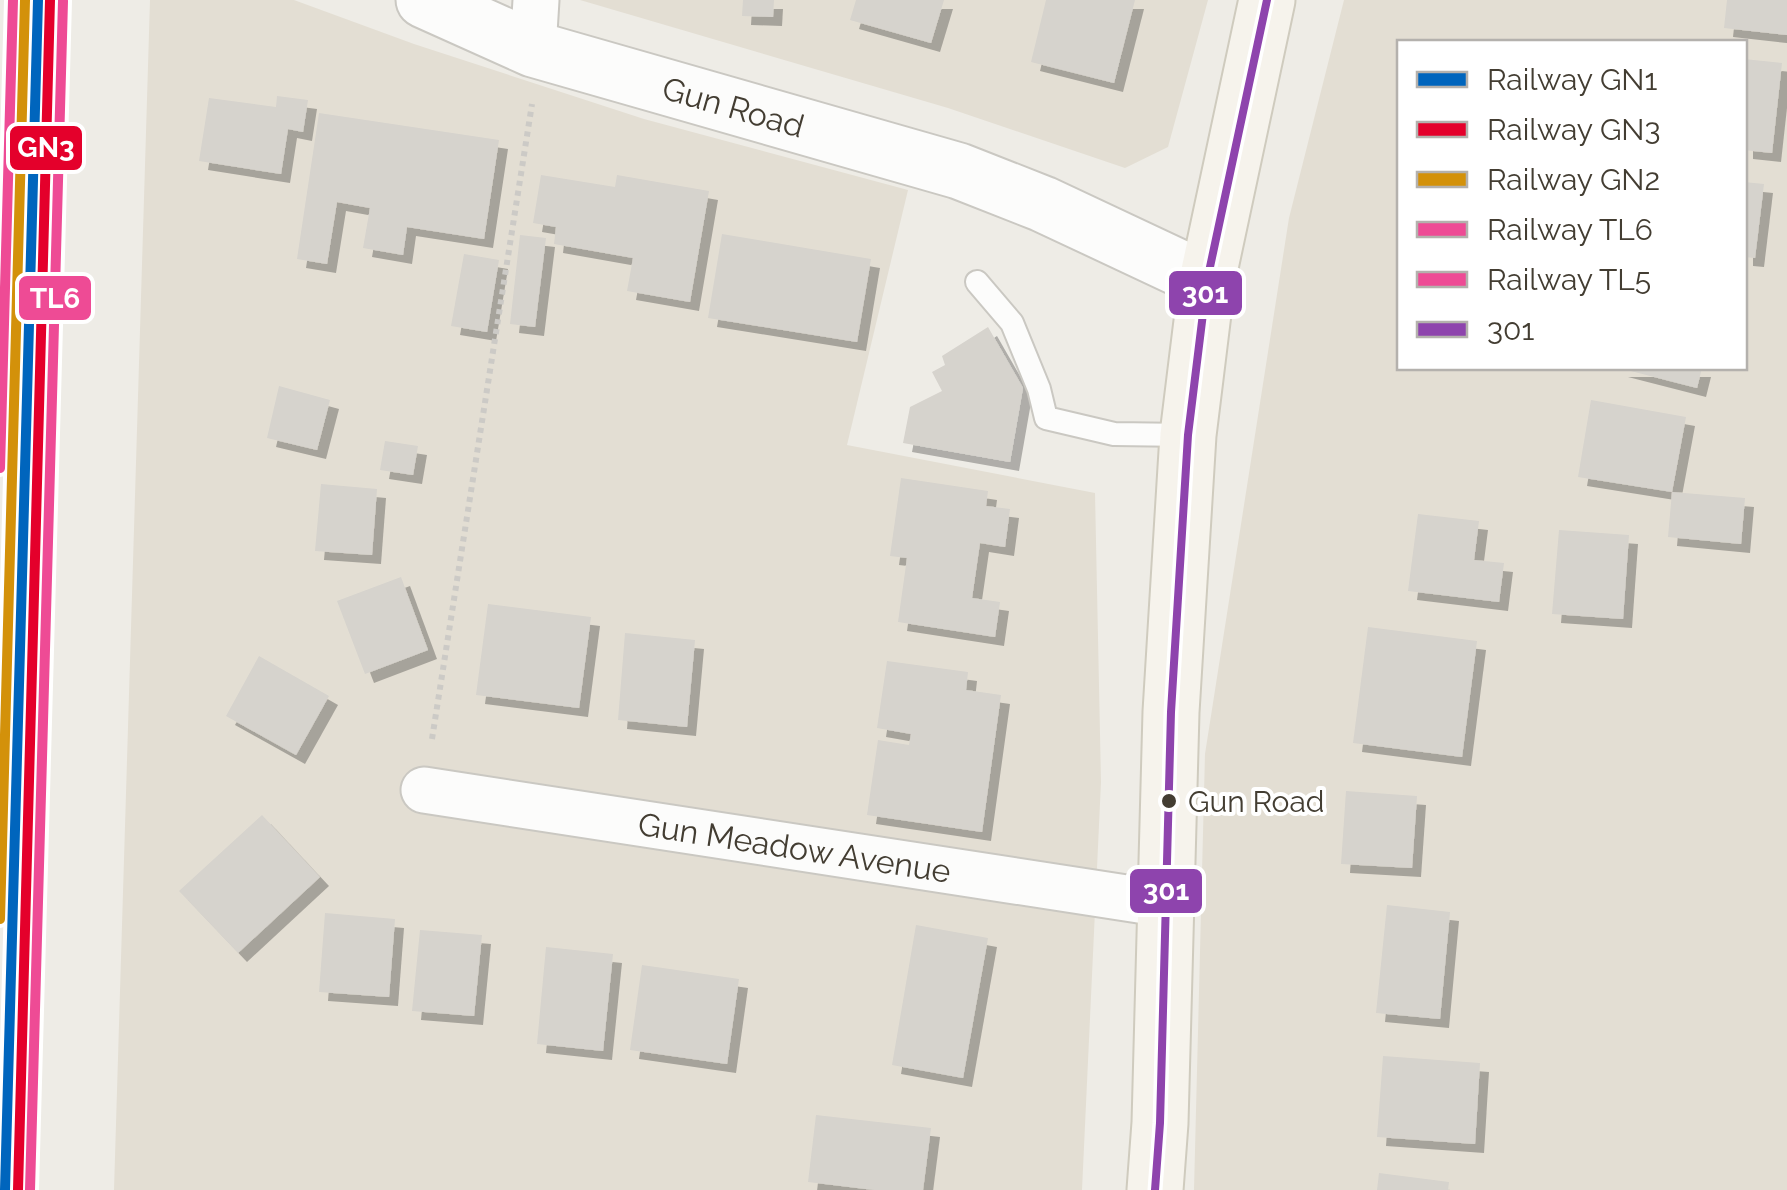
<svg xmlns="http://www.w3.org/2000/svg" width="1787" height="1190" font-family="Raleway,sans-serif">
	<style>
		.residential { fill: #e3ded3; fill-rule: evenodd }
		.building { fill: #d6d3cd; filter: url(#shadow) }
		.lines { fill: none; stroke-linecap: round; stroke-linejoin: round }
		.service-casing { stroke: #cac8c2; stroke-width: 26 }
		.minor-casing { stroke: #cac8c2; stroke-width: 49 }
		.tertiary-casing { stroke: #cac8c2; stroke-width: 59 }
		.secondary-casing { stroke: #cfcbbe; stroke-width: 59 }
		.path { stroke: #cccac6; stroke-width: 6; stroke-dasharray: 5 5; stroke-linecap: butt }
		.service { stroke: #fcfcfb; stroke-width: 22 }
		.minor { stroke: #fcfcfb; stroke-width: 45 }
		.tertiary { stroke: #fcfcfb; stroke-width: 55 }
		.secondary { stroke: #f6f3ec; stroke-width: 55 }
		.bus-1-casing { stroke: #fff; stroke-width: 15 }
		.bus-1 { stroke: #8e44ad; stroke-width: 8 }
		.rail-1-casing { stroke: #fff; stroke-width: 18 }
		.rail-2-casing { stroke: #fff; stroke-width: 18 }
		.rail-3-casing { stroke: #fff; stroke-width: 18 }
		.rail-4-casing { stroke: #fff; stroke-width: 18 }
		.rail-5-casing { stroke: #fff; stroke-width: 18 }
		.rail-1 { stroke: #0065bd; stroke-width: 10 }
		.rail-2 { stroke: #e4002b; stroke-width: 10 }
		.rail-3 { stroke: #d3910a; stroke-width: 10 }
		.rail-4 { stroke: #ee4b95; stroke-width: 10 }
		.rail-5 { stroke: #ee4b95; stroke-width: 10 }
		.bus-dot { fill: #433d32; stroke: #fff; stroke-width: 4 }
		.labels { text-anchor: middle; dominant-baseline: central; stroke-width: 8; stroke-linejoin: round; paint-order: stroke }
		.bus-label { font-size: 30px; fill: #433d32; stroke: #fff; text-anchor: start }
		.street-label { font-size: 32px; fill: #433d32; stroke: #fff }
		.line-badge { stroke: #fff; stroke-width: 4 }
		.badge-label { font-size: 28px; text-anchor: middle; font-weight: bold; fill: #fff }
	</style>
	<defs>
		<filter id="shadow"><feDropShadow dx="9" dy="9" stdDeviation="0" flood-color="#0004"/></filter>
	</defs>
	<rect width="100%" height="100%" fill="#eeece6"/>
	<g class="residential">
		<path d="M150,0H294L414,44L644,119L908,190L847,445L1095,493L1101,782L1082,1190H114Z"/>
		<path d="M580,0H1208L1168,147L1125,168L948,108Z"/>
		<path d="M1344,0H1787V1190H1194L1205,754L1289,218ZM1400,42H1744V368H1400Z"/>
	</g>
	<g class="building">
		<path d="M743,0H774L773,17L742,16Z"/>
		<path d="M856,0H944L931,43L850,20Z"/>
		<path d="M1046,0H1135L1114,83L1031,62Z"/>
		<path d="M1727,0H1787V35L1724,28Z"/>
		<path d="M1744,59L1782,63L1772,153L1744,150Z"/>
		<path d="M277,96L308,100L303,132L288,129L281,174L199,161L209,98L276,107Z"/>
		<path d="M319,113L499,140L484,239L407,227L403,255L363,248L370,208L337,202L327,264L297,259Z"/>
		<path d="M541,175L615,187L617,175L709,191L690,302L627,291L633,258L554,244L556,227L533,223Z"/>
		<path d="M1744,182L1764,184L1755,258L1744,257Z"/>
		<path d="M722,234L871,259L857,342L708,318Z"/>
		<path d="M520,235L546,238L535,327L510,324Z"/>
		<path d="M464,254L499,260L487,332L451,326Z"/>
		<path d="M988,327L1023,388L1010,462L903,443L910,407L942,391L932,372L945,365L942,356Z"/>
		<path d="M1619,368H1702L1697,388Z"/>
		<path d="M279,386L330,400L317,450L267,438Z"/>
		<path d="M1591,400L1686,417L1672,492L1745,498L1741,544L1668,537L1672,492L1578,477Z"/>
		<path d="M385,441L418,446L413,475L380,470Z"/>
		<path d="M901,478L988,491L986,506L1010,509L1005,547L980,543L972,598L1000,602L995,637L898,622L907,558L890,556Z"/>
		<path d="M321,484L377,489L372,555L315,551Z"/>
		<path d="M1418,514L1479,521L1474,560L1504,563L1499,602L1408,591Z"/>
		<path d="M1559,530L1629,535L1623,619L1552,614Z"/>
		<path d="M401,577L428,650L365,674L337,601Z"/>
		<path d="M488,604L591,617L579,708L476,695Z"/>
		<path d="M1368,627L1477,641L1462,757L1353,743Z"/>
		<path d="M625,633L695,640L687,727L618,720Z"/>
		<path d="M259,656L329,696L296,755L226,716Z"/>
		<path d="M887,661L968,672L966,690L1001,695L982,832L867,815L878,740L909,745L911,734L877,728Z"/>
		<path d="M1346,791L1417,796L1412,868L1341,864Z"/>
		<path d="M262,815L320,877L238,953L179,891Z"/>
		<path d="M1387,905L1450,912L1440,1019L1376,1013Z"/>
		<path d="M325,913L395,919L389,997L319,992Z"/>
		<path d="M916,925L988,938L963,1078L892,1065Z"/>
		<path d="M420,930L482,935L474,1016L412,1011Z"/>
		<path d="M546,947L613,954L603,1051L537,1044Z"/>
		<path d="M642,965L739,979L727,1064L630,1050Z"/>
		<path d="M1383,1056L1480,1063L1475,1144L1377,1137Z"/>
		<path d="M816,1115L931,1128L923,1190H874L808,1182Z"/>
		<path d="M1379,1173L1449,1182L1448,1190H1377Z"/>
	</g>
	<g class="lines">
		<g class="service-casing">
			<path id="service" d="M977,282L1012,323L1039,389L1046,418L1114,434L1188,435"/>
		</g>
		<g class="minor-casing">
			<g id="minor">
				<path d="M533,49L536,0"/>
				<path id="s1" d="M424,790L1165,904"/>
			</g>
		</g>
		<g class="tertiary-casing">
			<g id="tertiary">
				<path id="s2" d="M424,0L533,49L959,171L1043,204L1207,281"/>
			</g>
		</g>
		<g class="secondary-casing">
			<path id="secondary" d="M1155,1190L1160,1123L1171,712L1188,435L1207,281L1267,0"/>
		</g>
		<path class="path" d="M432,739L532,104"/>
		<use href="#service" class="service"/>
		<use href="#minor" class="minor"/>
		<use href="#tertiary" class="tertiary"/>
		<use href="#secondary" class="secondary"/>
		<g class="bus-1-casing">
			<path id="bus-1" d="M1155,1190L1160,1123L1171,712L1188,435L1207,281L1267,0"/>
		</g>
		<use href="#bus-1" class="bus-1"/>
		<g class="rail-1-casing">
			<path id="rail-1" d="M5,1190L38,0"/>
		</g>
		<g class="rail-2-casing">
			<path id="rail-2" d="M18,1190L50,0"/>
		</g>
		<g class="rail-3-casing">
			<path id="rail-3" d="M0,919L25,0"/>
		</g>
		<g class="rail-4-casing">
			<path id="rail-4" d="M30,1190L63,1"/>
		</g>
		<g class="rail-5-casing">
			<path id="rail-5" d="M0,468L13,0"/>
		</g>
		<use href="#rail-1" class="rail-1"/>
		<use href="#rail-2" class="rail-2"/>
		<use href="#rail-3" class="rail-3"/>
		<use href="#rail-4" class="rail-4"/>
		<use href="#rail-5" class="rail-5"/>
	</g>
	<circle class="bus-dot" cx="1169" cy="801" r="9"/>
	<g class="labels">
		<g class="bus-label">
			<text x="1188" y="801">Gun Road</text>
		</g>
		<g class="street-label">
			<text stroke="none"><textPath href="#s2" startOffset="328">Gun Road</textPath></text>
			<text stroke="none"><textPath href="#s1" startOffset="375">Gun Meadow Avenue</textPath></text>
		</g>
	</g>
	<g class="line-badge">
		<rect x="8" y="124" width="76" height="48" rx="10" fill="#e4002b"/>
		<rect x="1167" y="269" width="77" height="48" rx="10" fill="#8e44ad"/>
		<rect x="17" y="274" width="76" height="48" rx="10" fill="#ee4b95"/>
		<rect x="1128" y="867" width="76" height="48" rx="10" fill="#8e44ad"/>
	</g>
	<g class="badge-label">
		<text x="46" y="157">GN3</text>
		<text x="1205" y="303">301</text>
		<text x="55" y="308">TL6</text>
		<text x="1166" y="900">301</text>
	</g>
	<rect x="1397" y="40" width="350" height="330" fill="#ffffff" stroke="#b4b1ad" stroke-width="2.5"/>
	<rect x="1417" y="72" width="50" height="15" fill="#0065bd" stroke="#b4b1ad" stroke-width="2.5"/>
	<text x="1487" y="90" font-size="30" fill="#433d32">Railway GN1</text>
	<rect x="1417" y="122" width="50" height="15" fill="#e4002b" stroke="#b4b1ad" stroke-width="2.5"/>
	<text x="1487" y="140" font-size="30" fill="#433d32">Railway GN3</text>
	<rect x="1417" y="172" width="50" height="15" fill="#d3910a" stroke="#b4b1ad" stroke-width="2.5"/>
	<text x="1487" y="190" font-size="30" fill="#433d32">Railway GN2</text>
	<rect x="1417" y="222" width="50" height="15" fill="#ee4b95" stroke="#b4b1ad" stroke-width="2.5"/>
	<text x="1487" y="240" font-size="30" fill="#433d32">Railway TL6</text>
	<rect x="1417" y="272" width="50" height="15" fill="#ee4b95" stroke="#b4b1ad" stroke-width="2.5"/>
	<text x="1487" y="290" font-size="30" fill="#433d32">Railway TL5</text>
	<rect x="1417" y="322" width="50" height="15" fill="#8e44ad" stroke="#b4b1ad" stroke-width="2.5"/>
	<text x="1487" y="340" font-size="30" fill="#433d32">301</text>
</svg>
